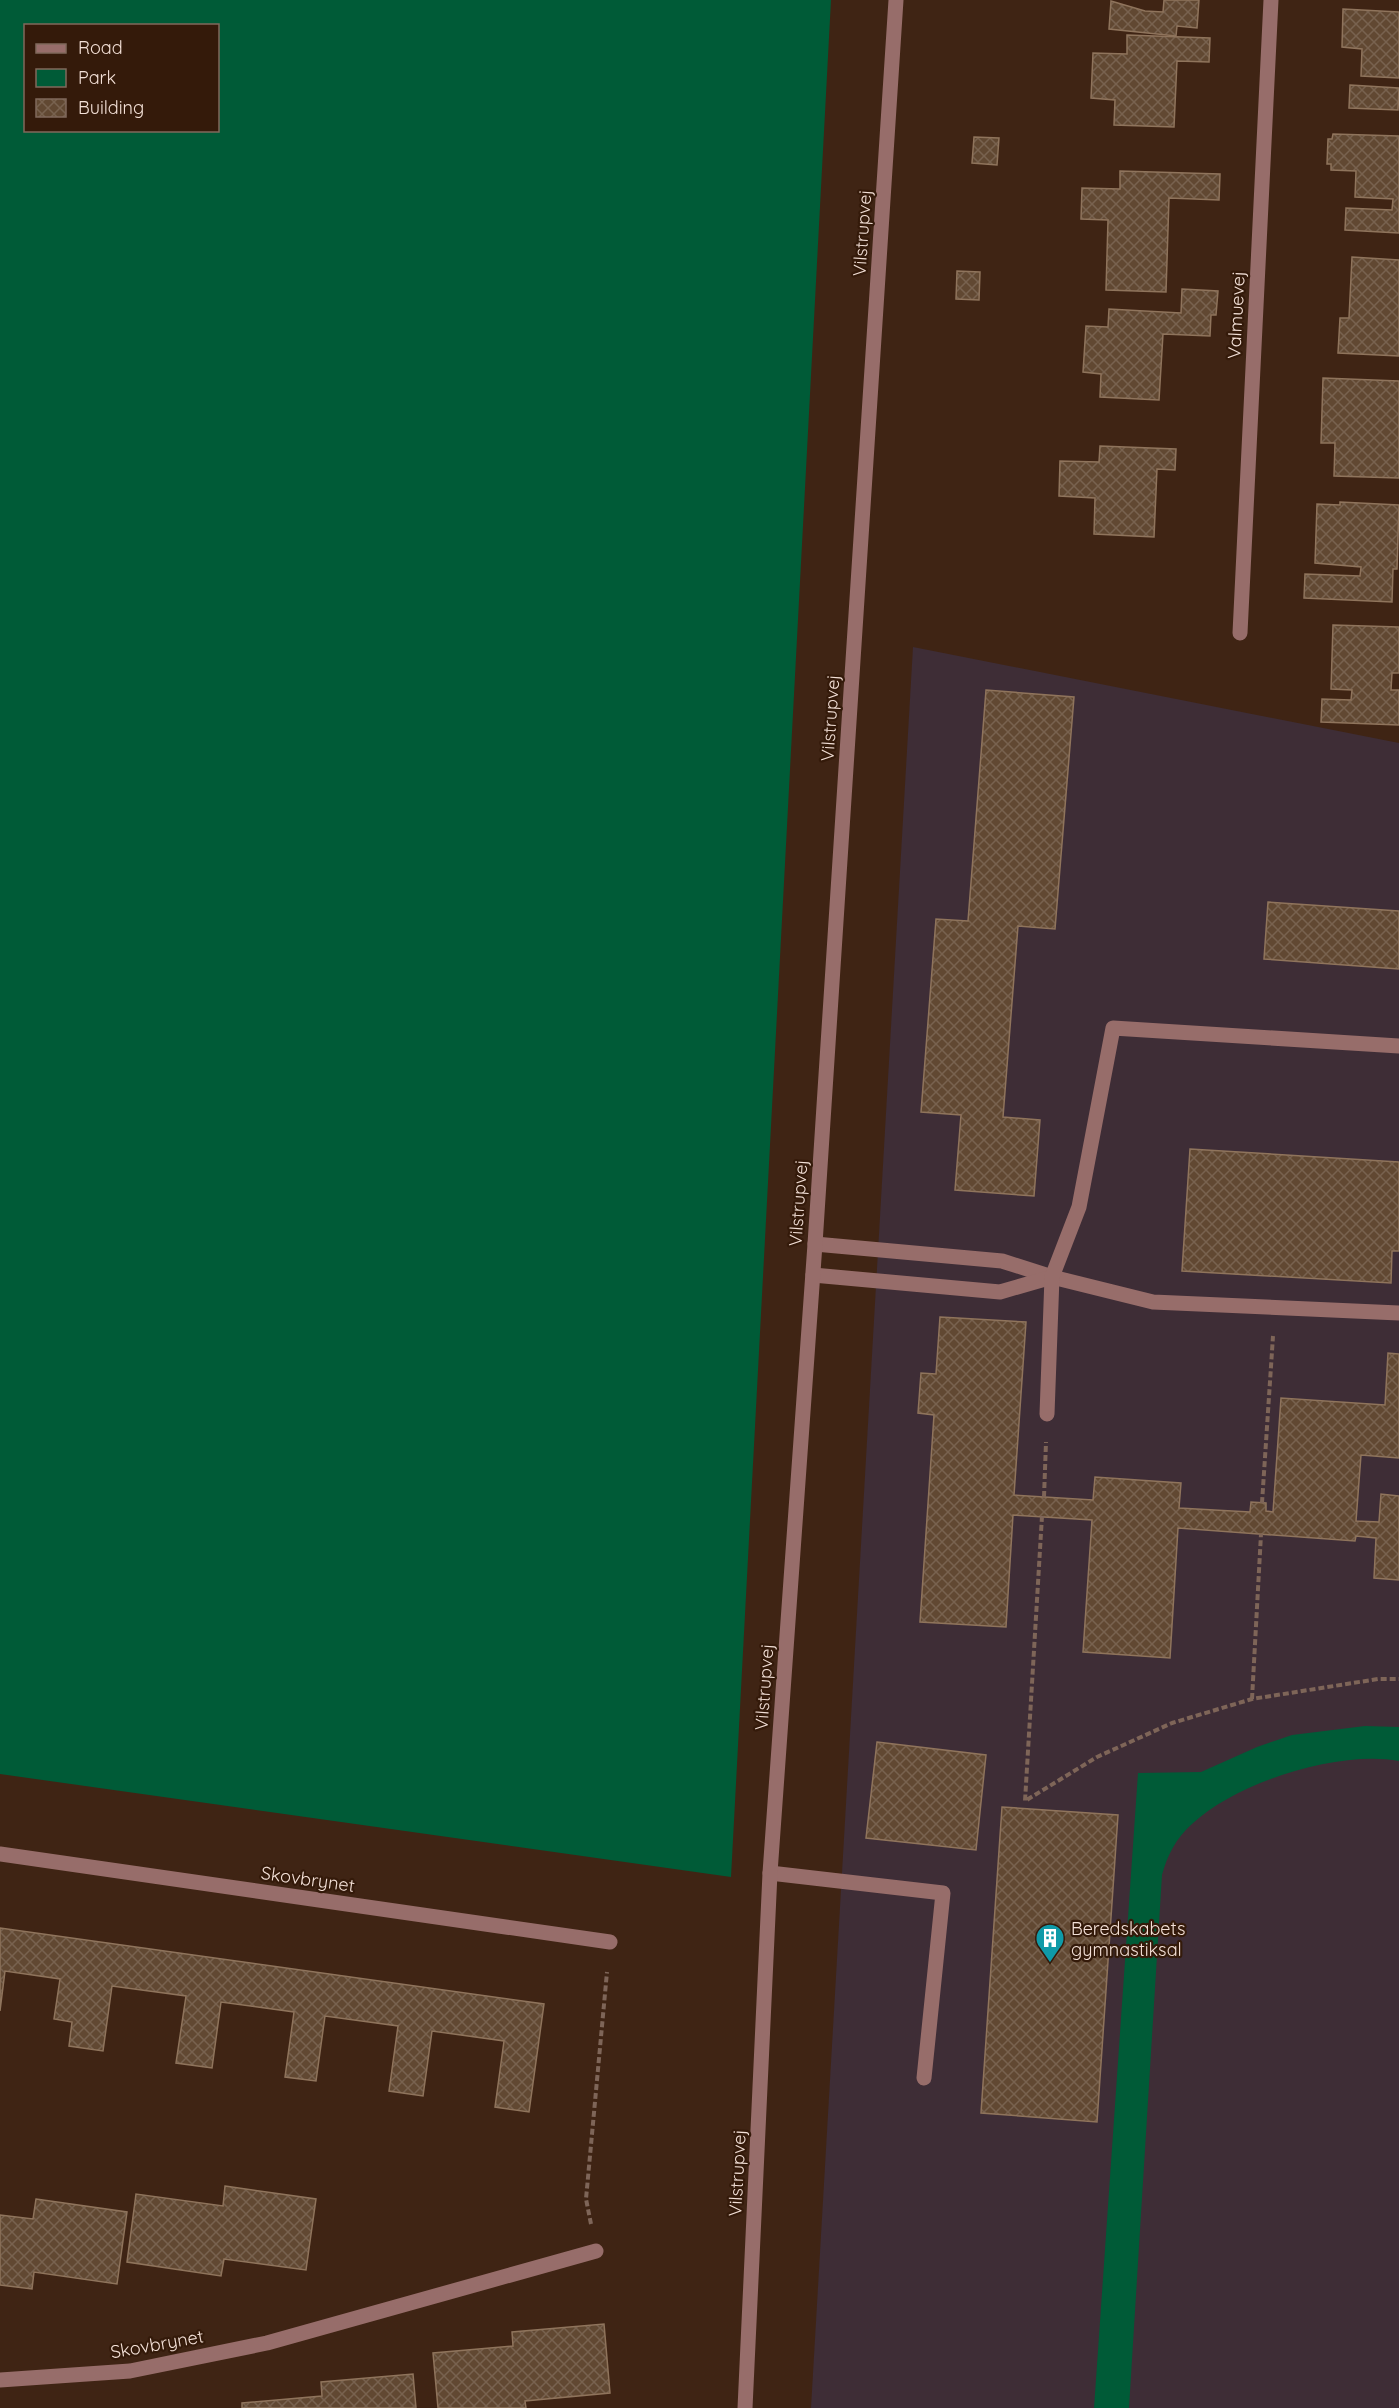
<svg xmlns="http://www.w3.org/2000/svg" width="1399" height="2408" font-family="Quicksand,sans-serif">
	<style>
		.commercial { fill: #3e2d36 }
		.park { fill: #005b37; fill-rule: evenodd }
		.building { fill: url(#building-cross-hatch); stroke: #8f745c; stroke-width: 1.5 }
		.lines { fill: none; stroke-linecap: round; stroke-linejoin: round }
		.path { stroke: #7e6558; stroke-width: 4; stroke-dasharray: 6 3; stroke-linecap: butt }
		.minor { stroke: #976d6a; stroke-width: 15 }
		.labels { text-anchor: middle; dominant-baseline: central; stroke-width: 4.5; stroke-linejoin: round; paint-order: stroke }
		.street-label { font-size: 18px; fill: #f3e0d7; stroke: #341a0a }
		.poi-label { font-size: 18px; fill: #f3e0d7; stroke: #341a0a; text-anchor: start }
	</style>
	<defs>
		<pattern id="building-cross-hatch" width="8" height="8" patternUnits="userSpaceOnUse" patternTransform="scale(1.5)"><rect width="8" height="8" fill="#614832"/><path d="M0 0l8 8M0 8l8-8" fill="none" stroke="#78624f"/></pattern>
	</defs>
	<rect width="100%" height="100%" fill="#3f2414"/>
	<path class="commercial" d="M913,647L1399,743V2408H811Z"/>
	<g class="park">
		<path d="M0,0H831L731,1877L0,1774ZM26,26H218V130H26Z"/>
		<path d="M1365,1726L1399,1727V1761C1338,1750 1237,1782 1192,1824C1176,1838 1167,1856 1162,1875L1129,2408H1094L1138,1773L1201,1772L1257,1747L1292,1735Z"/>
	</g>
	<g class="building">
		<path d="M1164,0H1199L1197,28L1177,26L1176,36L1109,29L1111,1L1145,11L1163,12Z"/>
		<path d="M1343,9L1399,12V78L1361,76L1362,49L1342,47Z"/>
		<path d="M1127,35L1210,38L1209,62L1177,61L1174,127L1114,125L1115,100L1091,98L1093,53L1127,54Z"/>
		<path d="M1350,85L1399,88L1398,110L1349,108Z"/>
		<path d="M1333,134L1399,136V233L1345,230L1346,208L1392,210L1393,199L1355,197L1356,171L1331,170V164H1327L1328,139H1332Z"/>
		<path d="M974,137L999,138L997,165L972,163Z"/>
		<path d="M1120,171L1220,174L1219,200L1169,198L1166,292L1106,290L1108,220L1081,219L1082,188L1120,189Z"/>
		<path d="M1352,257L1399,260V356L1338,353L1340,318H1349Z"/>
		<path d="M957,271L980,272L979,300L956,299Z"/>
		<path d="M1182,289L1218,291L1216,315H1211L1210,336L1163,334L1159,400L1100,397L1101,374L1083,372L1086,326L1108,327L1109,309L1181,313Z"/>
		<path d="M1323,378L1399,381V478L1334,476L1335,443H1321Z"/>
		<path d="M1100,446L1176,449L1175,470L1157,469L1154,537L1094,534L1095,498L1059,496L1060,461L1099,462Z"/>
		<path d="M1340,502L1399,505L1397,569H1393L1392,602L1304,598L1305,574L1360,576L1361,567L1315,563L1317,504L1340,505Z"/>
		<path d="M1333,625L1399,627V673H1392L1391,690H1399V725L1321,722L1322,699L1351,700L1352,690L1331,689Z"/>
		<path d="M986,690L1074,697L1055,929L1018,926L1003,1117L1040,1120L1034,1196L955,1190L961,1115L921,1112L936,919L968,921Z"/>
		<path d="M1268,902L1399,911V969L1264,959Z"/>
		<path d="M1190,1149L1399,1162V1251H1392L1391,1283L1182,1271Z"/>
		<path d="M940,1317L1026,1322L1014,1495L1093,1500L1095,1477L1181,1483L1179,1508L1250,1512L1251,1502L1266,1503V1511L1273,1512L1281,1398L1385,1405L1388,1353L1399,1354V1458L1361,1455L1356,1521L1379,1522L1381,1494L1399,1496V1580L1374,1578L1376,1538L1356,1536L1355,1541L1178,1528L1170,1658L1083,1652L1092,1520L1013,1515L1006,1627L920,1622L934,1415L918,1413L921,1373L936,1374Z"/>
		<path d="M877,1742L986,1755L976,1850L866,1838Z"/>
		<path d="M1002,1807L1118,1815L1097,2122L981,2113Z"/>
		<path d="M0,1928L544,2004L529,2112L495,2107L504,2041L432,2031L423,2096L389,2091L398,2026L325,2016L316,2081L285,2077L294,2012L221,2002L212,2068L176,2063L186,1996L112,1986L103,2051L69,2046L72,2022L54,2019L60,1979L5,1971L0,2011Z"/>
		<path d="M225,2186L316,2199L306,2270L224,2259L221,2276L127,2262L136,2194L223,2206Z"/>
		<path d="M36,2199L127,2212L117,2284L34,2272L32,2289L0,2285V2215L33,2219Z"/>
		<path d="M604,2324L610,2393L525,2401L526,2408H438L433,2353L513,2346L512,2332Z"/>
		<path d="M413,2374L416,2408H242V2403L322,2396L321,2382Z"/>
	</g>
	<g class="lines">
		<g class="path">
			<path d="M1044,1497L1046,1442"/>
			<path d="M1262,1503L1273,1336"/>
			<path d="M1042,1516L1025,1801L1097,1757L1172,1723L1252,1699L1378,1679H1399"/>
			<path d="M1252,1699L1261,1534"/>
			<path d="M591,2224L586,2199L607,1972"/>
		</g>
		<g class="minor">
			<path d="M1240,633L1271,0"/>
			<path d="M815,1244L1002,1261L1052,1277L1153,1302L1399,1313"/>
			<path d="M813,1275L1000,1292L1052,1277"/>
			<path d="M1047,1414L1052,1277L1079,1207L1113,1028L1399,1046"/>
			<path d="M0,1854L610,1942"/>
			<path d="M770,1873L943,1893L924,2078"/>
			<path d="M0,2380L130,2371L267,2343L596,2251"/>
			<path d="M745,2408L770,1873L815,1244L896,0"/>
		</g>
	</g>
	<defs>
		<g id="building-pin" transform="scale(1.5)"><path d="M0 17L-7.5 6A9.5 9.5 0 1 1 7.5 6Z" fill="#0f9aa8" stroke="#341a0a"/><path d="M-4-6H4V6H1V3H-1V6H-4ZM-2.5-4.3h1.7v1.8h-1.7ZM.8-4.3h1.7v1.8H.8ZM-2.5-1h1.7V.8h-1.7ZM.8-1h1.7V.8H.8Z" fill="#fff"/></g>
	</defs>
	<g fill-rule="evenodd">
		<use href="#building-pin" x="1050" y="1938"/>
	</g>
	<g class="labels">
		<g class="street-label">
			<text transform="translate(862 233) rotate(-86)">Vilstrupvej</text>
			<text transform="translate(1236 315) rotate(-87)">Valmuevej</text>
			<text transform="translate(830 718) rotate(-86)">Vilstrupvej</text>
			<text transform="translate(798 1203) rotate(-86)">Vilstrupvej</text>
			<text transform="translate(764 1687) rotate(-86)">Vilstrupvej</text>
			<text transform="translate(308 1879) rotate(8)">Skovbrynet</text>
			<text transform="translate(737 2173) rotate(-87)">Vilstrupvej</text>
			<text transform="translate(157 2344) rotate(-10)">Skovbrynet</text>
		</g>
		<g class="poi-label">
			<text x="1071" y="1928">Beredskabets<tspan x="1071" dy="21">gymnastiksal</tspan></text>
		</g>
	</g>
	<rect x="24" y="24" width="195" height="108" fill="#341a0a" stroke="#80695c" stroke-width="1.5"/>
	<rect x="36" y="44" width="30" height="9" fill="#976d6a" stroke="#80695c" stroke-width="1.5"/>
	<text x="78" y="54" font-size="18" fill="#f3e0d7">Road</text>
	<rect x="36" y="69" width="30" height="18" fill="#005b37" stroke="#80695c" stroke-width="1.5"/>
	<text x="78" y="84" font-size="18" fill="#f3e0d7">Park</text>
	<rect x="36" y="99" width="30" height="18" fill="url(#building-cross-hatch)" stroke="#80695c" stroke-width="1.5"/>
	<text x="78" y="114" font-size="18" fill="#f3e0d7">Building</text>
</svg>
